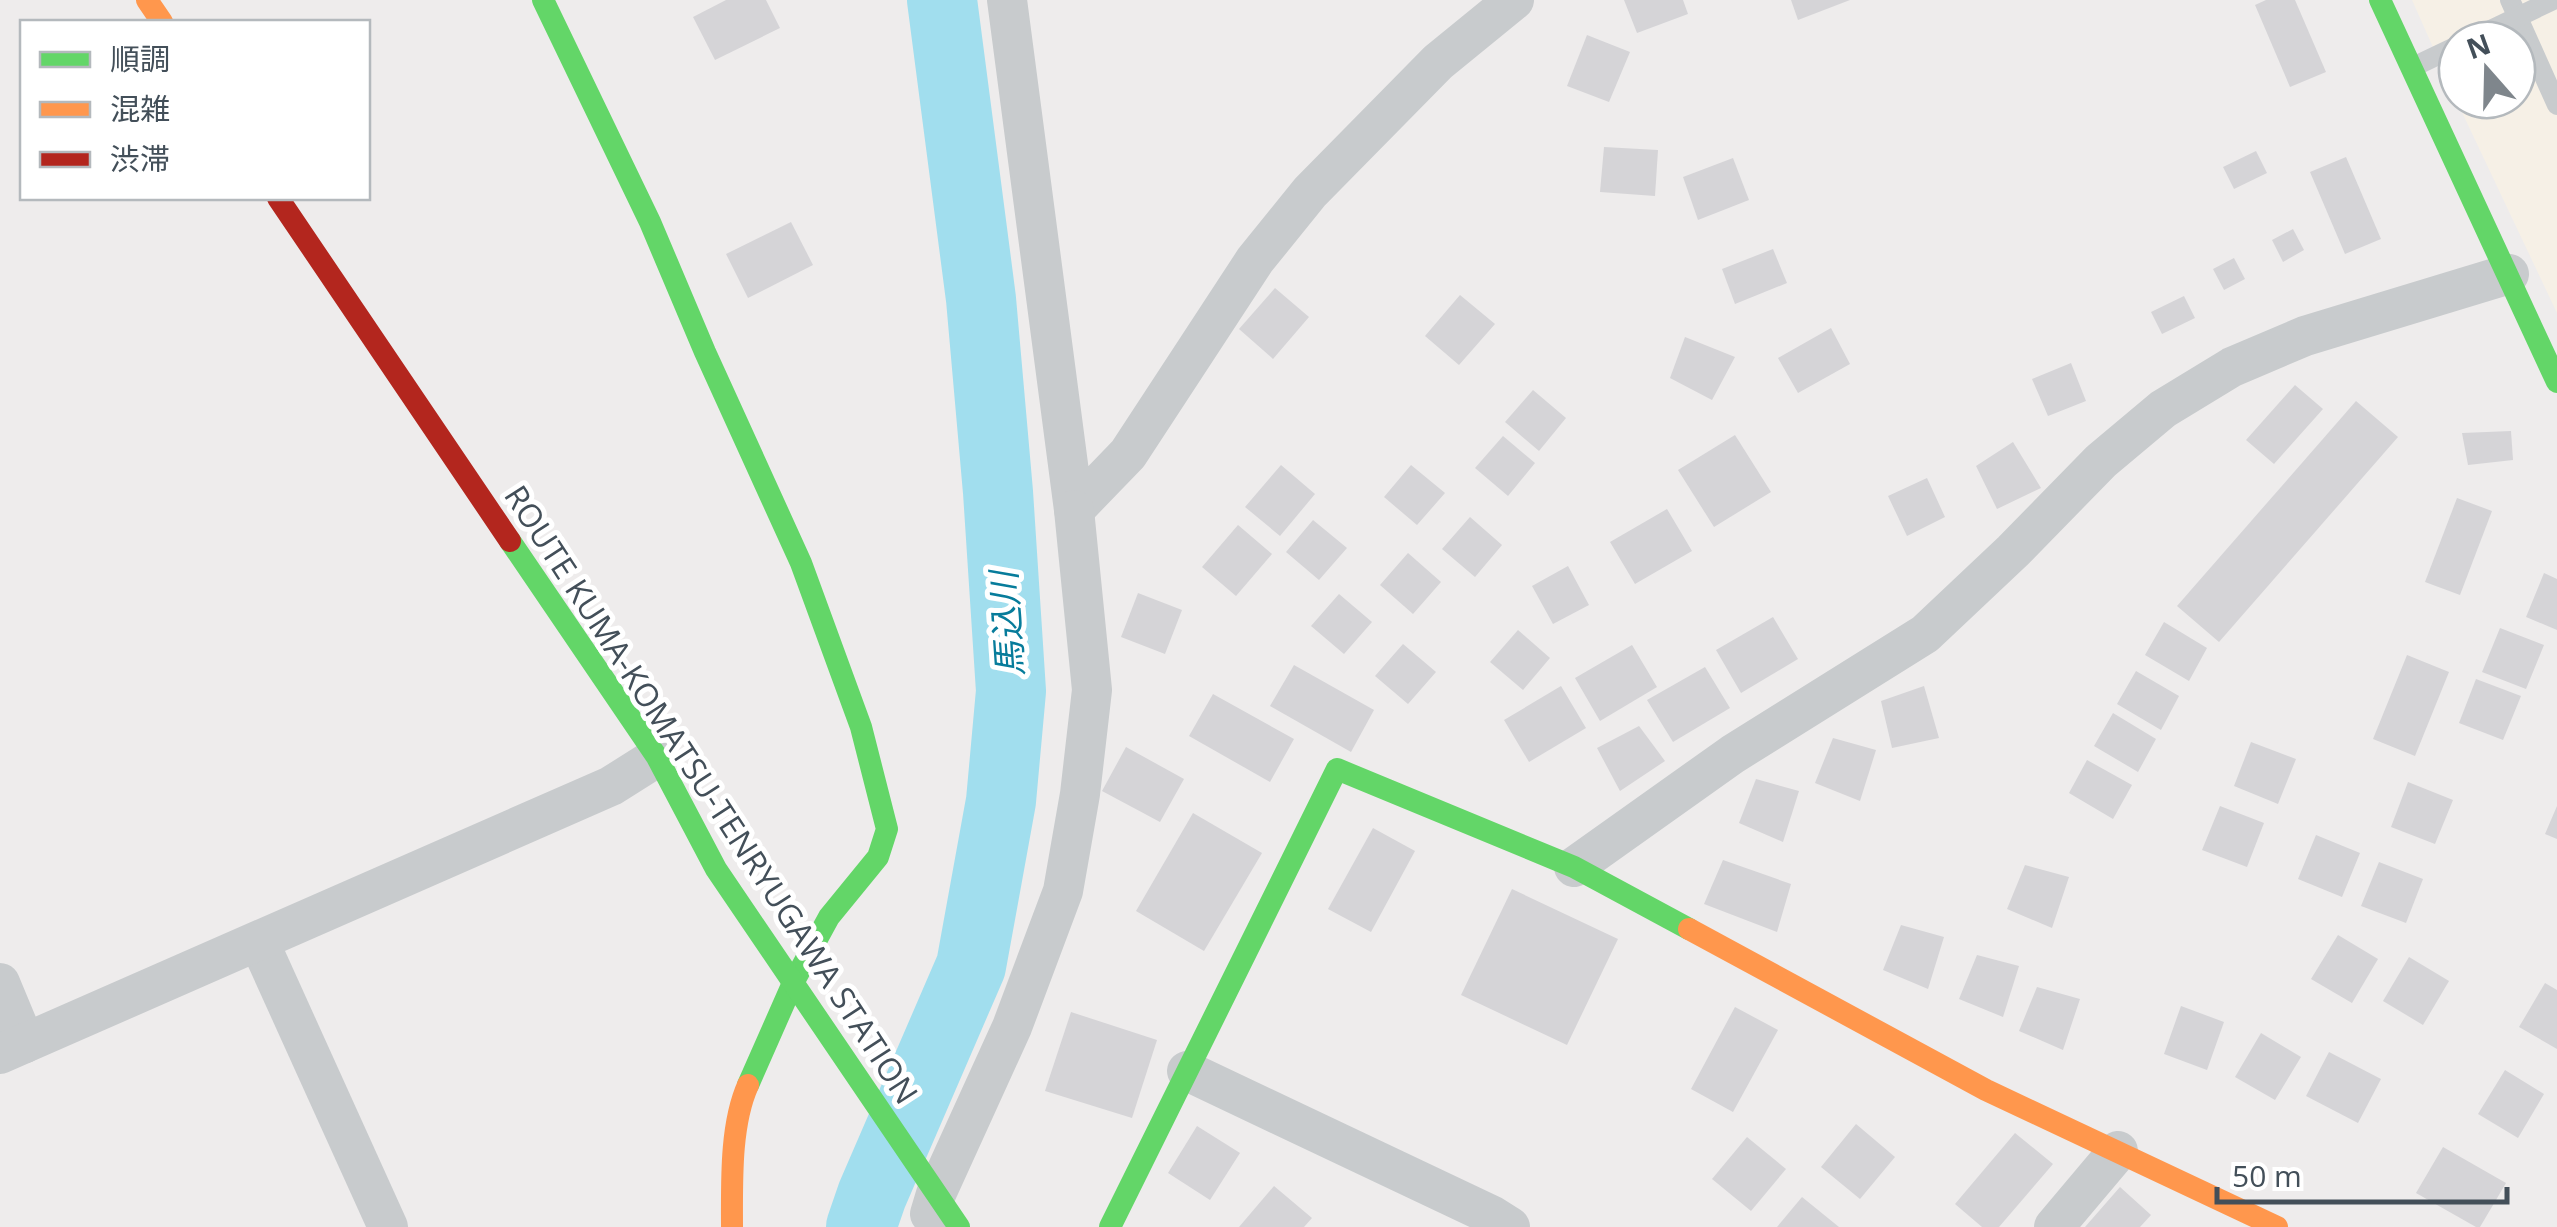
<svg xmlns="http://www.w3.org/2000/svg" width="2557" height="1227" font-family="'Open Sans','Noto Sans JP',sans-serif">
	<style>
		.commercial { fill: #f6f0e6; fill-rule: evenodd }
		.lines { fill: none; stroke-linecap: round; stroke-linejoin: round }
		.river { stroke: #a1deee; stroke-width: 70 }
		.building { fill: #d5d4d7 }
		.lane { stroke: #c8cbcd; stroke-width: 20 }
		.street { stroke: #c8cbcd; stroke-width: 40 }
		.fast { stroke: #63d668; stroke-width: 22 }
		.slow { stroke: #ff974d; stroke-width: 22 }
		.jam { stroke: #b3261e; stroke-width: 22 }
		.labels { text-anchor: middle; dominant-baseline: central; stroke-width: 10; stroke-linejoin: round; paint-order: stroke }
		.street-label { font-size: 32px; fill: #434f59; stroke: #fff }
		.water-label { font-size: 35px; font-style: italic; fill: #077c9b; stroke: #fff }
	</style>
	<rect width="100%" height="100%" fill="#eeecec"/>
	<path class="commercial" d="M2412,0H2557V313L2460,108ZM2457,40H2517V100H2457Z"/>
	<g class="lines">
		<path class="river" d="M861,1227L872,1195L971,966L1001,801L1011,691L998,492L981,299L942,0"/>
	</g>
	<g class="building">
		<path d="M726,0H766L780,28L715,60L693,17Z"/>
		<path d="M1624,0H1683L1688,14L1637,33Z"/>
		<path d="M1791,0H1850L1798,20Z"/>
		<path d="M2266,0H2295L2326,72L2290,87L2255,5Z"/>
		<path d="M1587,35L1630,52L1609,102L1567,86Z"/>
		<path d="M1604,147L1658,150L1655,196L1600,192Z"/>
		<path d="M2256,151L2267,173L2234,189L2223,167Z"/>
		<path d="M2346,157L2381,239L2345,254L2310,172Z"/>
		<path d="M1733,158L1749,200L1698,220L1683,177Z"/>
		<path d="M791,222L813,265L748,298L726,254Z"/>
		<path d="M2293,229L2304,250L2283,262L2272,240Z"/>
		<path d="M1773,249L1787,283L1735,304L1722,269Z"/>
		<path d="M2234,258L2245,279L2224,290L2213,269Z"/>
		<path d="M1275,288L1309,317L1273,359L1239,329Z"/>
		<path d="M1460,295L1495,324L1459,365L1425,336Z"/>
		<path d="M2184,296L2195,318L2162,334L2151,312Z"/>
		<path d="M1831,328L1850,364L1798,393L1778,358Z"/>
		<path d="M1685,337L1735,357L1712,400L1670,378Z"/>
		<path d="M2071,363L2086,401L2048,416L2032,379Z"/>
		<path d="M2295,385L2323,409L2274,464L2246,440Z"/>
		<path d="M1533,390L1566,418L1539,451L1505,422Z"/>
		<path d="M2356,401L2398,437L2219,642L2177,606Z"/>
		<path d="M2511,431L2513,460L2468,465L2462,433Z"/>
		<path d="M1735,435L1771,492L1714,527L1678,470Z"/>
		<path d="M1503,436L1535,463L1508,496L1475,468Z"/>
		<path d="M2013,442L2041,488L1997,509L1976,466Z"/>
		<path d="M1281,465L1315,494L1280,536L1245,507Z"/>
		<path d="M1411,465L1445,493L1417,525L1384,497Z"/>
		<path d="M1927,478L1945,517L1907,536L1888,496Z"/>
		<path d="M2457,498L2492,511L2460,595L2425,582Z"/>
		<path d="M1667,509L1692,551L1635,584L1610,542Z"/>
		<path d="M1470,517L1502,545L1475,577L1442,549Z"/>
		<path d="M1313,520L1347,548L1319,580L1286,552Z"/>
		<path d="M1238,525L1272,554L1236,596L1202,567Z"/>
		<path d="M1408,553L1441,582L1413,614L1380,585Z"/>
		<path d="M1568,566L1589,605L1553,624L1532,586Z"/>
		<path d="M2544,573L2557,579V630L2526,617Z"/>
		<path d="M1138,593L1182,610L1165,654L1121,637Z"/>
		<path d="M1339,594L1372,622L1344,654L1311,626Z"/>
		<path d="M1773,617L1798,659L1741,693L1716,650Z"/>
		<path d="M2164,622L2207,648L2189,681L2145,655Z"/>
		<path d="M2500,628L2544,645L2526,689L2482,672Z"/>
		<path d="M1518,630L1550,658L1523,690L1490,662Z"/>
		<path d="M1403,644L1436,672L1408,704L1375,676Z"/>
		<path d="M1632,645L1657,687L1600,721L1575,678Z"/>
		<path d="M2407,655L2449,672L2415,756L2373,739Z"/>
		<path d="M1294,665L1374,710L1351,752L1270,706Z"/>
		<path d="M1705,667L1730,708L1673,742L1647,700Z"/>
		<path d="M2136,671L2179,696L2161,730L2117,704Z"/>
		<path d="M2476,679L2521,696L2503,740L2459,723Z"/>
		<path d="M1561,686L1586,728L1529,762L1504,720Z"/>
		<path d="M1924,686L1939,738L1892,748L1881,701Z"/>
		<path d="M1213,694L1294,739L1270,782L1189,736Z"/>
		<path d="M2113,713L2156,739L2138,772L2094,746Z"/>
		<path d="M1639,726L1665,761L1620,791L1597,748Z"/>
		<path d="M1833,738L1876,750L1860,801L1815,783Z"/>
		<path d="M2251,742L2296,759L2278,804L2234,786Z"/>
		<path d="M1126,747L1184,779L1160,822L1102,791Z"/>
		<path d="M2087,760L2132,785L2113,819L2069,793Z"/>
		<path d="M1756,779L1799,791L1783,842L1739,823Z"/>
		<path d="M2408,782L2453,800L2435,844L2391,827Z"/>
		<path d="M2220,806L2264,823L2247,867L2202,850Z"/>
		<path d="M2557,806V839L2545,834Z"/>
		<path d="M1193,813L1262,853L1204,951L1136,911Z"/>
		<path d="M1373,828L1415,851L1371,932L1328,909Z"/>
		<path d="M2316,835L2360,853L2342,897L2298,879Z"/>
		<path d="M1723,860L1791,884L1777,932L1704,904Z"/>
		<path d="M2379,862L2423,879L2406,923L2361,906Z"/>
		<path d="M2025,865L2069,877L2052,928L2007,909Z"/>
		<path d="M1512,889L1618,939L1567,1045L1461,995Z"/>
		<path d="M1901,925L1944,937L1928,989L1883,970Z"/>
		<path d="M2338,935L2378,959L2352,1003L2311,979Z"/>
		<path d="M1977,955L2019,966L2003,1017L1959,999Z"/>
		<path d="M2409,957L2449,981L2423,1025L2383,1001Z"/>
		<path d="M2545,983L2557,990V1049L2519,1027Z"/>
		<path d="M2037,987L2080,999L2063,1050L2019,1031Z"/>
		<path d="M2181,1006L2224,1022L2207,1070L2164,1054Z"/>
		<path d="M1735,1007L1778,1030L1733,1112L1691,1089Z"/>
		<path d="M1071,1012L1157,1040L1132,1118L1045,1091Z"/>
		<path d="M2261,1033L2301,1057L2275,1100L2235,1077Z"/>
		<path d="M2329,1052L2381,1079L2358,1123L2306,1096Z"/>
		<path d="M2505,1070L2544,1094L2518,1138L2478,1114Z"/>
		<path d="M1856,1124L1895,1157L1860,1199L1821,1167Z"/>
		<path d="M1197,1126L1240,1153L1210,1200L1168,1173Z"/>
		<path d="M2015,1133L2053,1164L1999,1227H1982L1955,1204Z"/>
		<path d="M1747,1137L1786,1169L1751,1211L1712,1179Z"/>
		<path d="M2443,1147L2506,1183L2480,1227H2476L2416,1193Z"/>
		<path d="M1274,1186L1312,1218L1304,1227H1239Z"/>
		<path d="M2120,1187L2151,1215L2140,1227H2085Z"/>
		<path d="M1802,1197L1839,1227H1777Z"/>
	</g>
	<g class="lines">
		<g class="lane">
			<path d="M2510,0L2557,105"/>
			<path d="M2470,40L2553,0"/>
			<path d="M2413,67L2457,46"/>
		</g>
		<g class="street">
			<path d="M1007,0L1074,510L1128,454L1255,260L1310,192L1438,62L1514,0"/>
			<path d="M1574,867L1733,754L1925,634L2013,551L2101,461L2163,409L2232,367L2305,336L2509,274"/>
			<path d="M259,942L388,1227"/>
			<path d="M0,983L25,1043"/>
			<path d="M0,1054L611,786L657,757"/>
			<path d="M1187,1071L1491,1215L1510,1227"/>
			<path d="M930,1214L936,1194L1012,1027L1063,891L1080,794L1092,690L1074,510"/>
			<path d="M2054,1227L2118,1151"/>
		</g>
		<g class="fast">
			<path d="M543,0L650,222L705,352L801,563L861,727L887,829L878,857L829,917L793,983L748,1085"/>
			<path d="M2380,0L2557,382"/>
			<path d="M510,541L657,757L716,869L959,1227"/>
			<path d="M1110,1227L1337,769L1574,867L1689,929"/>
		</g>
		<g class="slow">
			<path d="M147,0L162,22"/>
			<path d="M1689,929L1986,1090L2277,1227"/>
			<path d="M732,1227C732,1183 730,1125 748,1085"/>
		</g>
		<path class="jam" d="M278,198L510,541"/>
	</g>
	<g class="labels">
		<g class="street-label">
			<text transform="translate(712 794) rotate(57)">ROUTE KUMA-KOMATSU-TENRYUGAWA STATION</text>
		</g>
		<g class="water-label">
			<text transform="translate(1006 624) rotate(-94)">馬込川</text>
		</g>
	</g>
	<rect x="20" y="20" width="350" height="180" fill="#ffffff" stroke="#b4b9bd" stroke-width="2.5"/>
	<rect x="40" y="52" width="50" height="15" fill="#63d668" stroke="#b4b9bd" stroke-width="2.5"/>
	<text x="110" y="70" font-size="30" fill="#434f59">順調</text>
	<rect x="40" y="102" width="50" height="15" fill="#ff974d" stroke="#b4b9bd" stroke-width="2.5"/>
	<text x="110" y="120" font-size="30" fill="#434f59">混雑</text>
	<rect x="40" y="152" width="50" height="15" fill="#b3261e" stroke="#b4b9bd" stroke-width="2.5"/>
	<text x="110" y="170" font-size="30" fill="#434f59">渋滞</text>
	<g transform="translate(2487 70) rotate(340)"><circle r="48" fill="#ffffff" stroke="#b4b9bd" stroke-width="2.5"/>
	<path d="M0-8L18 38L0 25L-18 38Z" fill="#7f868c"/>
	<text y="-15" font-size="28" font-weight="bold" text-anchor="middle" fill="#434f59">N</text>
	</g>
	<path d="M2217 1187v15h290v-15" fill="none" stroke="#434f59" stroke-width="5"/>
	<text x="2232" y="1187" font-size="30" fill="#434f59" stroke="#ffffff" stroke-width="8" paint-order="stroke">50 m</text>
</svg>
